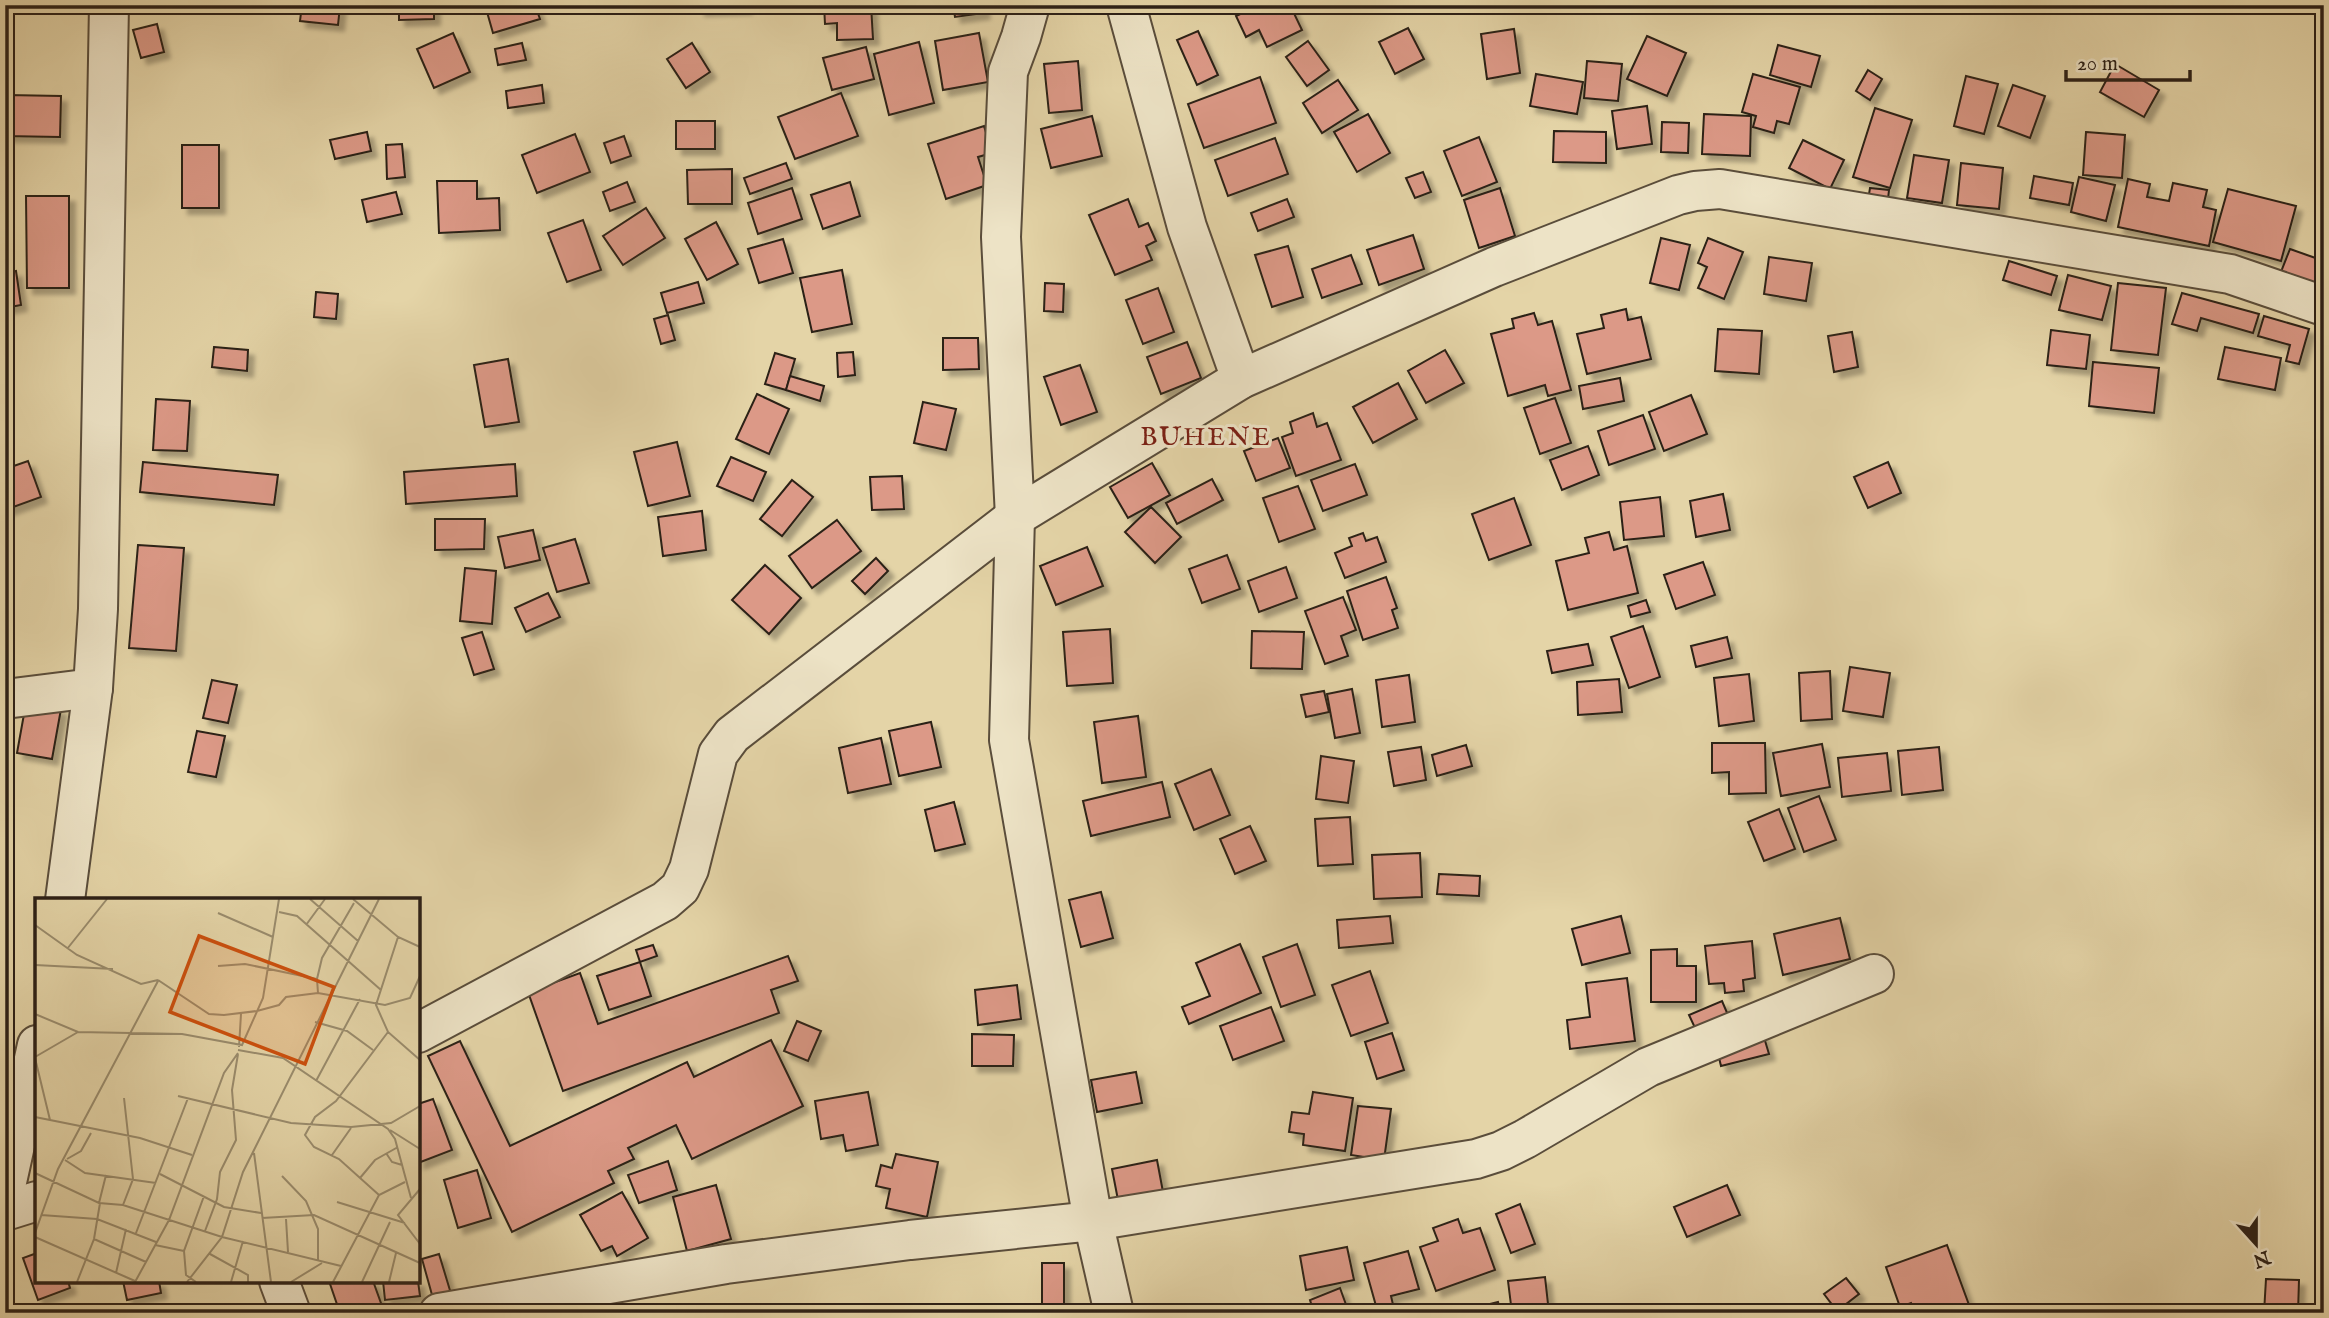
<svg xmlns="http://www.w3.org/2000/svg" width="2329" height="1318" font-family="'IM FELL English',serif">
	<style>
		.building { fill: #dc9987; stroke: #2c2017; stroke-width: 2; filter: url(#shadow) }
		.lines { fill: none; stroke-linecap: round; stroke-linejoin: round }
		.minor-casing { stroke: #5a4d3b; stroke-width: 42 }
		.minor { stroke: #ede3c6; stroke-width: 38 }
		.labels { text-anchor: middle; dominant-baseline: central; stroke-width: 6; stroke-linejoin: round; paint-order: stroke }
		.neighbourhood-label { font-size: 26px; letter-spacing: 2px; fill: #7a1f14; stroke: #ede3c6 }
		.inset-road { fill: none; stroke: #9a8c6d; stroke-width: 2 }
		.view { fill: #cc500e; fill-opacity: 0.15; stroke: #cc500e; stroke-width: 3.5 }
		.inset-edge { fill: none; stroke: #2c2017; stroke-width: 3.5 }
	</style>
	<defs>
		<filter id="shadow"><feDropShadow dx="6" dy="6" stdDeviation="2" flood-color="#0004"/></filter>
	</defs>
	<rect width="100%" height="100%" fill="#e4d4a7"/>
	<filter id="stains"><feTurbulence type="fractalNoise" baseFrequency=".00286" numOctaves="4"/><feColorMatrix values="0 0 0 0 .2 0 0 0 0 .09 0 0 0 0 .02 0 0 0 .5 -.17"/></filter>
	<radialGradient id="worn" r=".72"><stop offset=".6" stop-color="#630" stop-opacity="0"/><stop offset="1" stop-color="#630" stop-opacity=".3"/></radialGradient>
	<g class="building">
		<path d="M302,5L340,6L338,25L300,21Z"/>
		<path d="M399,5H434V19L399,20Z"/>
		<path d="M485,5H535L540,19L493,33Z"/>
		<path d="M699,5H746V8L699,10Z"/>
		<path d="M824,5H871L873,39L837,40V23L825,24Z"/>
		<path d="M953,5H983L984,13L955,17Z"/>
		<path d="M1244,5H1290L1302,30L1267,47L1259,30L1246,37L1236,16L1247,11Z"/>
		<path d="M157,24L164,52L141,58L133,30Z"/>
		<path d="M1408,28L1424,59L1395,74L1379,42Z"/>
		<path d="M1514,29L1520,73L1487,79L1481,34Z"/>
		<path d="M1198,31L1218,75L1197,85L1177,40Z"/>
		<path d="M453,33L470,72L434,88L417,49Z"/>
		<path d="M979,33L988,82L943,90L935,41Z"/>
		<path d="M1647,36L1686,53L1667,96L1627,79Z"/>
		<path d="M1308,41L1329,70L1307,86L1286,57Z"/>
		<path d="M919,42L934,103L889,115L874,54Z"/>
		<path d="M522,43L526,60L498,65L495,49Z"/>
		<path d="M692,43L710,72L686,88L667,59Z"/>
		<path d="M1778,45L1820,56L1811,87L1770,75Z"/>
		<path d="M866,47L874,79L832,90L823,58Z"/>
		<path d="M1078,61L1082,110L1049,113L1044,64Z"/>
		<path d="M1587,61L1622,64L1618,101L1584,98Z"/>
		<path d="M2115,64L2159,90L2144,117L2100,92Z"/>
		<path d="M1868,70L1882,79L1870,100L1856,91Z"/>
		<path d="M1536,74L1583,82L1577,114L1530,106Z"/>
		<path d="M1753,74L1800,87L1789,124L1777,121L1774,133L1753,127L1756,116L1742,112Z"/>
		<path d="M1966,76L1998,84L1984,134L1954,126Z"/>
		<path d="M1260,77L1276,123L1204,148L1188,104Z"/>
		<path d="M1338,80L1358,110L1322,133L1303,103Z"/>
		<path d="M542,85L544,103L508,108L506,91Z"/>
		<path d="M2013,85L2045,96L2030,138L1998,126Z"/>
		<path d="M841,93L858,136L795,159L778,117Z"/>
		<path d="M7,95L61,96L60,137L5,136Z"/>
		<path d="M1647,106L1652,144L1617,149L1612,111Z"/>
		<path d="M1875,108L1912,120L1890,188L1853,177Z"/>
		<path d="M1368,114L1390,153L1357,172L1334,132Z"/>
		<path d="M1704,114L1751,116L1750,156L1702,154Z"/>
		<path d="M1092,116L1102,156L1051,168L1041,129Z"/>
		<rect x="676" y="121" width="39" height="28"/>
		<path d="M1662,122L1689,123L1688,153L1661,152Z"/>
		<path d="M984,126L992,153L978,157L987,185L946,199L928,144Z"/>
		<path d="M1554,131L1606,132V163L1553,162Z"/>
		<path d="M367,132L371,151L335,159L330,140Z"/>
		<path d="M2086,132L2125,135L2122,178L2083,175Z"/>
		<path d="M575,134L590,172L537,193L522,155Z"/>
		<path d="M624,136L631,156L611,163L604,143Z"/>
		<path d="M1479,137L1497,182L1462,196L1444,151Z"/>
		<path d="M1275,138L1288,174L1228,196L1215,160Z"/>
		<path d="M1803,140L1844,160L1830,189L1789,168Z"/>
		<path d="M402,144L405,177L387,179L386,145Z"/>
		<rect x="182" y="145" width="37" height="63"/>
		<path d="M1914,155L1949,160L1942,203L1907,198Z"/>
		<path d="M786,163L792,179L750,194L744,178Z"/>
		<path d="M1961,163L2003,168L1999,209L1957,205Z"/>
		<path d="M732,169V204H688L687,170Z"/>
		<path d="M1423,172L1431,192L1415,198L1406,178Z"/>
		<path d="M2034,176L2073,183L2069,205L2030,198Z"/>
		<path d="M2079,177L2115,185L2106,221L2071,212Z"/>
		<path d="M2128,179L2150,184L2147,197L2169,201L2173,183L2207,190L2203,207L2216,210L2209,246L2118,227Z"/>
		<path d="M437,181H477V199L499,198L500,230L439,233Z"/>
		<path d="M627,182L635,202L610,211L603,192Z"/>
		<path d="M850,182L860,216L823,229L811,195Z"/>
		<path d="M792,188L802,219L758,234L748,203Z"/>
		<path d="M1500,188L1515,236L1479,248L1464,200Z"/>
		<path d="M1870,188L1889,190L1887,208L1867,206Z"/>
		<path d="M2228,189L2296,206L2281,261L2213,242Z"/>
		<path d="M396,192L402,214L367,222L362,200Z"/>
		<path d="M26,196H69V288H27Z"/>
		<path d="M1128,199L1139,227L1148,223L1156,241L1146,246L1152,260L1115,275L1089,215Z"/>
		<path d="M1287,199L1294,217L1258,231L1251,213Z"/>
		<path d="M646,208L665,238L623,265L603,236Z"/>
		<path d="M583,220L601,270L567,282L548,233Z"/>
		<path d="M716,222L738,264L707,280L685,239Z"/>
		<path d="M1413,235L1424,269L1379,285L1367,250Z"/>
		<path d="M1661,238L1690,245L1679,290L1650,283Z"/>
		<path d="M1708,238L1743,252L1724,299L1698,288L1707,267L1698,263Z"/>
		<path d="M783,239L793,273L759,283L748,249Z"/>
		<path d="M1288,246L1303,297L1272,307L1255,255Z"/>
		<path d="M2290,249L2324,261V288L2277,282Z"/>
		<path d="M1351,255L1362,284L1322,298L1312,269Z"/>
		<path d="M1769,257L1812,263L1806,301L1764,294Z"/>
		<path d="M2009,261L2057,276L2051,295L2003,280Z"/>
		<path d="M842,270L852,324L812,332L800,278Z"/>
		<path d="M16,271L21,305L5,308V273Z"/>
		<path d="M2068,275L2111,286L2102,320L2059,310Z"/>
		<path d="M698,282L704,303L667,313L661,293Z"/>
		<path d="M1045,283L1064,284L1063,312L1044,311Z"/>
		<path d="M2118,283L2166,288L2158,355L2111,350Z"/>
		<path d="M1158,288L1174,332L1143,344L1126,300Z"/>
		<path d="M316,292L338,294L336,319L314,317Z"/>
		<path d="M2182,293L2259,314L2253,333L2201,318L2197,331L2172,324Z"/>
		<path d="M1626,309L1628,320L1641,317L1651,359L1587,374L1577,334L1604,328L1601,315Z"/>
		<path d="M1534,313L1538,325L1552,321L1571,390L1548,396L1545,385L1508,396L1491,334L1514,328L1512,319Z"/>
		<path d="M668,315L675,340L661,344L654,319Z"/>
		<path d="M2264,316L2309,329L2299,364L2286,361L2290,345L2258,336Z"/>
		<path d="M1718,329L1762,331L1759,374L1715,371Z"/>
		<path d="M2051,330L2090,335L2086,369L2047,365Z"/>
		<path d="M1852,332L1858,367L1834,372L1828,336Z"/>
		<path d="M943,338H978L979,369L943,370Z"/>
		<path d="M1187,342L1201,378L1161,394L1147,357Z"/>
		<path d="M214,347L248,350L247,371L212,367Z"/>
		<path d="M2225,347L2281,358L2275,390L2218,379Z"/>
		<path d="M1445,350L1464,383L1426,403L1408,371Z"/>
		<path d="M853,352L855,375L838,377L837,353Z"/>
		<path d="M775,353L795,359L786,390L765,384Z"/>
		<path d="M508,359L519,422L485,427L474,365Z"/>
		<path d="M2093,362L2159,368L2154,413L2089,406Z"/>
		<path d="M1080,365L1097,412L1061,425L1044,377Z"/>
		<path d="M790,376L824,386L820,401L786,390Z"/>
		<path d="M1620,378L1624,401L1583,409L1579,386Z"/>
		<path d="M1398,383L1417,419L1373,443L1353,407Z"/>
		<path d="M757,394L789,409L769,454L736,439Z"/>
		<path d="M1691,395L1707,434L1664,451L1649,412Z"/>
		<path d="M1555,398L1571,443L1540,454L1524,408Z"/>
		<path d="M156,399L190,401L187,451L153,450Z"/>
		<path d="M923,402L956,409L946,450L914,443Z"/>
		<path d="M1313,413L1317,427L1327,423L1341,460L1296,476L1282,437L1293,433L1290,422Z"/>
		<path d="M1643,415L1655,449L1609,465L1598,431Z"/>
		<path d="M1278,438L1290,468L1256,481L1244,451Z"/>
		<path d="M677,442L690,496L648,506L634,452Z"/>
		<path d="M1588,446L1599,475L1562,490L1550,460Z"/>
		<path d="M731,457L766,472L753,501L717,486Z"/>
		<path d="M28,461L41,497L5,510V469Z"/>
		<path d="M143,462L278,475L274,505L140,492Z"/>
		<path d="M1888,462L1901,493L1868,508L1854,477Z"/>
		<path d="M1152,463L1170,495L1128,518L1110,487Z"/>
		<path d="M515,464L517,496L406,504L404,472Z"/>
		<path d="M1355,464L1367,495L1323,511L1311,480Z"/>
		<path d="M902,476L904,509L872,510L870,477Z"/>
		<path d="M1212,479L1223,500L1177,524L1166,503Z"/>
		<path d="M792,480L813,497L782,536L760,519Z"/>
		<path d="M1298,486L1315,529L1279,542L1263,498Z"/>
		<path d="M1723,494L1730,530L1696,537L1690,501Z"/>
		<path d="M1660,497L1664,536L1624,540L1620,502Z"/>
		<path d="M1514,498L1531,545L1489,560L1472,514Z"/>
		<path d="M1151,507L1181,537L1155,563L1125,532Z"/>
		<path d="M702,511L706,550L663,556L658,517Z"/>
		<path d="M435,519H485L484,549L435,550Z"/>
		<path d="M837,520L861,551L812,588L789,556Z"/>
		<path d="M533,530L540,560L505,568L498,537Z"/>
		<path d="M1609,532L1614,550L1627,546L1638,593L1568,610L1556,561L1589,553L1585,538Z"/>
		<path d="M1363,533L1366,541L1377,537L1386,562L1345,578L1335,553L1352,546L1349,538Z"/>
		<path d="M575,539L589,583L557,592L543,548Z"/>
		<path d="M138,545L184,548L176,651L129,648Z"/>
		<path d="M1087,547L1103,586L1056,605L1040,566Z"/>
		<path d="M1227,555L1240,589L1202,603L1189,569Z"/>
		<path d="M876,558L888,571L865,594L852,581Z"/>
		<path d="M1703,562L1715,595L1676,609L1664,575Z"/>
		<path d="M765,565L801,598L769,634L732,600Z"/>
		<path d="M1286,567L1297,598L1259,612L1248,581Z"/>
		<path d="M465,568L496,571L492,624L460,621Z"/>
		<path d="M1386,577L1397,608L1392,610L1398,628L1363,640L1347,591Z"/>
		<path d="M548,593L560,617L526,632L515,608Z"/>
		<path d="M1343,597L1356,630L1341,636L1348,656L1325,664L1305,611Z"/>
		<path d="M1646,600L1650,612L1631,617L1628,606Z"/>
		<path d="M1643,626L1660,677L1629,688L1611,637Z"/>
		<path d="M1110,629L1113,683L1067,686L1063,632Z"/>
		<path d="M1252,631L1304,632L1302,669L1251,668Z"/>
		<path d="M482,632L494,669L474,675L462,638Z"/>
		<path d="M1727,637L1732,658L1696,667L1691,646Z"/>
		<path d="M1588,644L1593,665L1552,673L1547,651Z"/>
		<path d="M1850,667L1890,673L1883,717L1843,711Z"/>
		<path d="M1830,671L1832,719L1801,721L1799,673Z"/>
		<path d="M1749,674L1754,721L1719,726L1714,678Z"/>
		<path d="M1409,675L1415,722L1382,727L1376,680Z"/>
		<path d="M1619,679L1622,712L1578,715L1577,682Z"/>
		<path d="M212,680L237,685L228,723L203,718Z"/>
		<path d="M1352,689L1360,733L1335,738L1327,694Z"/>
		<path d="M1324,691L1329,712L1306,717L1301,695Z"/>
		<path d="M26,703L61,709L52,759L17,753Z"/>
		<path d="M1138,716L1146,777L1102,783L1094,722Z"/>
		<path d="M931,722L941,767L899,776L889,731Z"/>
		<path d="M197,731L225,736L216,777L188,772Z"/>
		<path d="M881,738L891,784L848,793L839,748Z"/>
		<path d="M1712,743H1765L1766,793L1729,794V772L1712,773Z"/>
		<path d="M1822,744L1830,787L1781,796L1773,753Z"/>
		<path d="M1466,745L1472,766L1437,776L1432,755Z"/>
		<path d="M1421,747L1426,780L1394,786L1388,752Z"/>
		<path d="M1939,747L1943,790L1902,795L1898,751Z"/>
		<path d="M1887,753L1891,791L1842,797L1838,758Z"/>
		<path d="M1321,756L1354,761L1348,803L1316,799Z"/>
		<path d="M1211,769L1230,815L1194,830L1175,784Z"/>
		<path d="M1162,782L1170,817L1091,836L1083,801Z"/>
		<path d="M1819,796L1836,840L1804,852L1788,808Z"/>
		<path d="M954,802L965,844L935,851L925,810Z"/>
		<path d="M1779,809L1795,849L1764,861L1748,822Z"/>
		<path d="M1350,817L1353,864L1318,866L1315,819Z"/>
		<path d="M1250,826L1266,861L1235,874L1220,839Z"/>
		<path d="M1420,853L1422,897L1374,899L1372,855Z"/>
		<path d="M1439,874L1480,876L1479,896L1437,894Z"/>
		<path d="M1101,892L1113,938L1081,947L1069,900Z"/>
		<path d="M1390,916L1393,943L1339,948L1337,920Z"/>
		<path d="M1621,916L1630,953L1582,965L1572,929Z"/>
		<path d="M1840,918L1850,959L1783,975L1774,934Z"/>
		<path d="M1752,941L1755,978L1743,980L1744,991L1725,993L1724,983L1709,984L1705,946Z"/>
		<path d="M1240,944L1261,993L1189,1024L1182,1007L1210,996L1196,963Z"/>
		<path d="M1297,944L1315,995L1281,1007L1263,957Z"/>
		<path d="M653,945L657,956L640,962L636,950Z"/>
		<path d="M1677,949V966H1696V1002H1651V950Z"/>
		<path d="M788,956L798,981L771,990L779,1013L563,1091L528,992L580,973L598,1024Z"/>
		<path d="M640,962L651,996L609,1010L597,976Z"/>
		<path d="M1370,971L1388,1023L1351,1036L1332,985Z"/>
		<path d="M1627,978L1635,1041L1570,1049L1567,1020L1590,1017L1586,983Z"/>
		<path d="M1017,985L1021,1019L978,1025L975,990Z"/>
		<path d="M1722,1001L1728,1015L1696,1030L1689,1015Z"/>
		<path d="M1271,1007L1284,1041L1233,1060L1220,1026Z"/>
		<path d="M797,1021L821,1031L808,1061L784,1051Z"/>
		<path d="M1392,1033L1404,1070L1377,1079L1365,1042Z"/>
		<path d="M972,1034L1014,1035L1013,1066H972Z"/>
		<path d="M1763,1034L1769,1054L1721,1066L1716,1045Z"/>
		<path d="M771,1040L803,1106L692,1159L676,1125L628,1148L634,1159L608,1171L614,1183L512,1232L428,1056L460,1041L510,1146L687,1062L694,1077Z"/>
		<path d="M1136,1072L1142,1103L1097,1112L1091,1080Z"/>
		<path d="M868,1092L878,1145L846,1151L843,1135L821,1139L815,1101Z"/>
		<path d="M1313,1092L1353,1098L1345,1151L1303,1145L1304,1134L1289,1132L1292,1112L1309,1114Z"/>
		<path d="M433,1099L452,1150L418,1163V1104Z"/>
		<path d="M1358,1106L1391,1109L1384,1160L1351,1155Z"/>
		<path d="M896,1154L938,1162L927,1217L886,1208L890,1189L876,1186L881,1165L892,1168Z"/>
		<path d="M1157,1160L1163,1192L1118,1200L1112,1169Z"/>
		<path d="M668,1161L677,1190L639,1203L628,1175Z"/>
		<path d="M477,1170L491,1218L458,1228L444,1180Z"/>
		<path d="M716,1185L731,1239L687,1251L673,1197Z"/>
		<path d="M1727,1185L1740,1215L1687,1237L1674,1207Z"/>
		<path d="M622,1192L648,1238L617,1256L612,1246L601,1251L580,1215Z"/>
		<path d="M1520,1204L1535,1244L1511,1253L1496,1214Z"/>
		<path d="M1458,1219L1463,1233L1480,1228L1495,1270L1436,1291L1420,1247L1438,1241L1433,1228Z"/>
		<path d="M1947,1245L1972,1313H1914L1911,1303L1900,1307L1886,1267Z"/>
		<path d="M1347,1247L1354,1280L1306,1290L1300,1256Z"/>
		<path d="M1408,1251L1419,1289L1391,1296L1394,1309L1378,1313L1364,1263Z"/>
		<path d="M37,1253V1281H68L70,1288L38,1300L23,1258Z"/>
		<path d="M439,1254L452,1297L434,1302L422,1259Z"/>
		<rect x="1042" y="1263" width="22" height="45"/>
		<path d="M1545,1277L1549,1313H1512L1508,1281Z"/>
		<path d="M1846,1278L1859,1294L1837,1311L1824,1294Z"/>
		<path d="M2266,1279L2299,1280L2298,1313H2264Z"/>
		<path d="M123,1281H159L161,1293L127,1300Z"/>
		<path d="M329,1281H373L382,1306L363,1313H340Z"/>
		<path d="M383,1281H418L420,1296L385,1300Z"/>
		<path d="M1340,1288L1349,1313H1314L1310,1300Z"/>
		<path d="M1498,1302L1501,1313H1454Z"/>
	</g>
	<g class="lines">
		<g class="minor-casing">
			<g id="minor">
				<path d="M1030,5L1021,37L1008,72L1001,237L1015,517L1009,740L1093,1221L1114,1313"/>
				<path d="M1126,5L1187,227L1241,379"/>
				<path d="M5,699L93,688"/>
				<path d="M65,900L93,688L98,609L109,5"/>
				<path d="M418,1033L665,901L680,888L689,869L718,754L732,735L1015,517L1241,379L1494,267L1678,195L1695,191L1720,189L2230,274L2324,306"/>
				<path d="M5,1191L37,1045"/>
				<path d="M5,1211L37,1201"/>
				<path d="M279,1281L291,1313"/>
				<path d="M439,1313L726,1264L910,1240L1093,1221L1476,1159L1501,1151L1525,1139L1648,1067L1874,974"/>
			</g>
		</g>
		<use href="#minor" class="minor"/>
	</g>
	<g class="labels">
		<g class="neighbourhood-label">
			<text x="1206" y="437">BUHENE</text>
		</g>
	</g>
	<g transform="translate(35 898)">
		<rect width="385" height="385" fill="#e4d4a7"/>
		<path class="inset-road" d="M275,1L323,43M318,1L363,39L385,49M244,14L262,18L346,92M183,15L238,39M0,27L42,57L106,86L123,82M271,27L290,1M363,39L341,107L353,134L385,162M32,51L72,1M0,67L78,71M183,68L210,66L282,81L283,95M282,81L287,60L319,5M123,82L174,116L189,117L222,113L244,107L251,99L283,95L350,107L375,100L385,78M0,116L43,134L147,136L207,147L228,100L244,1M280,124L312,133L338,152M204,149L206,116M203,152L248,160L353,231L360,241L376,300M0,159L43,134M0,160L15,222M281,183L325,101M143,198L256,225L316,229L356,225L385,208M0,219L105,240L157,257M355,232L385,251M219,255L236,384M351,255L357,264L367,267M297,257L316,230M32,261L46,253L56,235M30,262L50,275L121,285M0,275L64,305L88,307L187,339L306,368M125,276L189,309L226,315M247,278L271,303L283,331V362M325,280L340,262L363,249M385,291L363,317L385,346M344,297L304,261L279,249L270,237L280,219L301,203L353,134M302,304L370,325M64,305L71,277M88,307L98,281L89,200M6,317L62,321L121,344M227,320L279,317L385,365M251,321L253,354M170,333L182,301L185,274L201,242L197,192L203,156M0,335L23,271L123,83M101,335L153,200M0,339L100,383M59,341L111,364M120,347L149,353M175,356L213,377V384M81,375L91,331M42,384L59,341L65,305M100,384L134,322L189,175L203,155M152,384L187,339L208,274L344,1M161,384L151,377L149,353L169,298M196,384L208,343M256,384L287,365M298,384L344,297L370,284M327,384L355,324M354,384L361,355"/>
		<path class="view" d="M164,38L299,89L270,166L135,114Z"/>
		<rect width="385" height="385" class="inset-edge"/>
	</g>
	<rect width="2329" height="1318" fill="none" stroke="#e4d4a7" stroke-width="28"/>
	<rect x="7" y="7" width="2315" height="1304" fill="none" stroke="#2c2017" stroke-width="3.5"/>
	<rect x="14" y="14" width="2301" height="1290" fill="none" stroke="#2c2017" stroke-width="2"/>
	<g transform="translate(2256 1244) rotate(159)" stroke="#ede3c6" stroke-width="5" paint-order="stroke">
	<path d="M0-5L12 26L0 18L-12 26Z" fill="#2c2017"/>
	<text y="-10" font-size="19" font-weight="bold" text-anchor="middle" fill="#2c2017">N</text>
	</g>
	<path d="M2066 70v10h124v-10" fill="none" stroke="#2c2017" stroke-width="3.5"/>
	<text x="2077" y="70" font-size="21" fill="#2c2017" stroke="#ede3c6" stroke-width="5" paint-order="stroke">20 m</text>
	<rect width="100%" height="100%" filter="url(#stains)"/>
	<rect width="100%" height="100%" fill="url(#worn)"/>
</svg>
